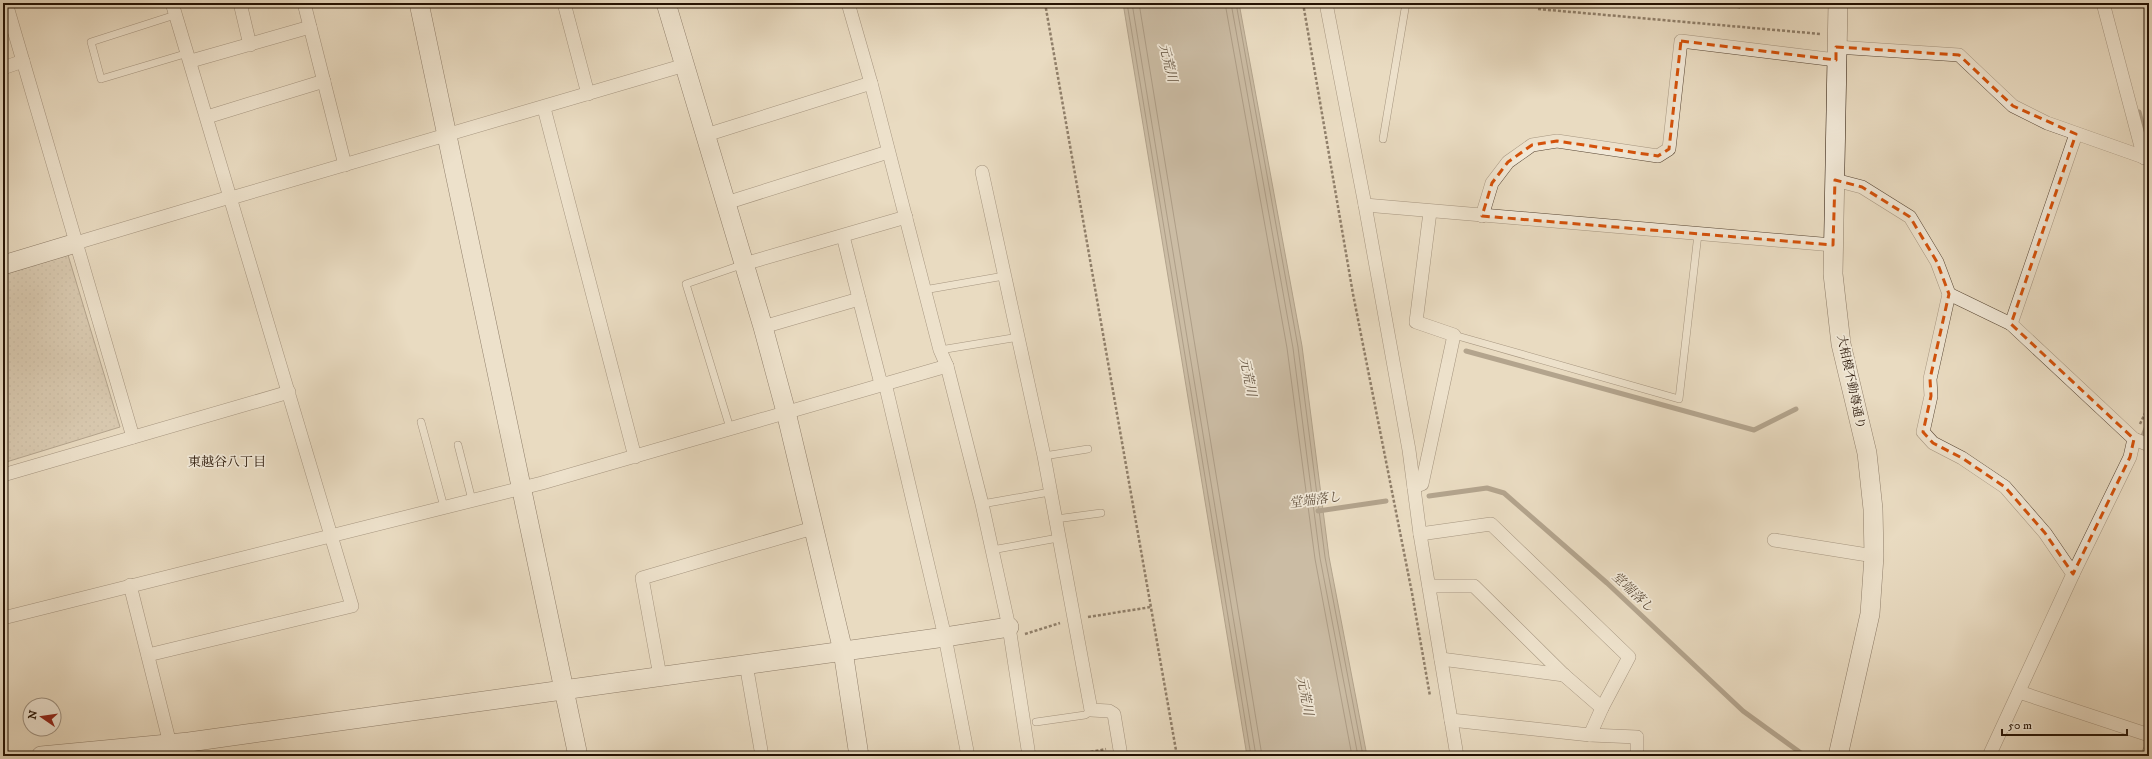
<svg xmlns="http://www.w3.org/2000/svg" width="2152" height="759" font-family="'IM FELL DW Pica','Noto Serif JP',serif">
	<style>
		.grass { fill: url(#grass-dots); stroke: #766652 }
		.water { fill: #a69780; stroke: #72624e }
		.lines { fill: none; stroke-linecap: round; stroke-linejoin: round }
		.shore { stroke: #665442; stroke-width: 1 }
		.stream { stroke: #72624e; stroke-width: 5 }
		.building { fill: url(#building-back-hatch); stroke: #251203 }
		.lane-casing { stroke: #564432; stroke-width: 8 }
		.street-casing { stroke: #564432; stroke-width: 14 }
		.secondary-casing { stroke: #251203; stroke-width: 20 }
		.path { stroke: #251203; stroke-width: 2.5; stroke-dasharray: 3 2; stroke-linecap: butt }
		.lane { stroke: #f1e8d7; stroke-width: 7 }
		.street { stroke: #f1e8d7; stroke-width: 13 }
		.secondary { stroke: #f1e8d7; stroke-width: 19 }
		.marked { fill: none; stroke: #d4520b; stroke-width: 3; stroke-dasharray: 8 5; stroke-linejoin: round }
		.labels { text-anchor: middle; dominant-baseline: central; stroke-width: 3.5; stroke-linejoin: round; paint-order: stroke }
		.street-label { font-size: 12px; fill: #251203; stroke: #f1e8d7 }
		.water-label { font-size: 13px; font-style: italic; fill: #5f4e3b; stroke: #f1e8d7 }
		.neighbourhood-label { font-size: 13px; fill: #251203; stroke: #f1e8d7 }
	</style>
	<defs>
		<pattern id="grass-dots" width="8" height="8" patternUnits="userSpaceOnUse"><rect width="8" height="8" fill="#c8b9a1"/><path d="M2 2h.1M6 6h.1" fill="none" stroke="#ac9e89" stroke-width="1.8" stroke-linecap="round"/></pattern>
		<pattern id="building-back-hatch" width="6" height="6" patternUnits="userSpaceOnUse"><rect width="6" height="6" fill="#8b7b66"/><path d="M-1 5l2 2M0 0l6 6M5-1l2 2" fill="none" stroke="#716352"/></pattern>
	</defs>
	<rect width="100%" height="100%" fill="#e9dbc1"/>
	<filter id="stains"><feTurbulence type="fractalNoise" baseFrequency=".005" numOctaves="4"/><feColorMatrix values="0 0 0 0 .2 0 0 0 0 .09 0 0 0 0 .02 0 0 0 .5 -.17"/></filter>
	<radialGradient id="worn" r=".72"><stop offset=".6" stop-color="#630" stop-opacity="0"/><stop offset="1" stop-color="#630" stop-opacity=".3"/></radialGradient>
	<path class="grass" d="M68,255L120,427L3,463V275Z"/>
	<path class="water" d="M1123,3H1239L1302,346L1329,557L1367,756H1247Z"/>
	<g class="lines">
		<g class="shore">
			<path d="M1127,3L1251,756"/>
			<path d="M1132,3L1256,756"/>
			<path d="M1139,3L1262,756"/>
			<path d="M1225,3L1287,348L1315,559L1352,756"/>
			<path d="M1231,3L1293,348L1320,558L1358,756"/>
			<path d="M1236,3L1298,347L1325,557L1363,756"/>
		</g>
		<g class="stream">
			<path d="M2139,112L2149,150"/>
			<path d="M1466,351L1754,430L1796,409"/>
			<path d="M2143,436L2149,421"/>
			<path d="M1429,496L1487,488L1504,493L1607,583L1743,711L1805,756"/>
			<path d="M1318,511L1386,501"/>
		</g>
	</g>
	<path class="building" d="M1708,3H1740V8Z"/>
	<g class="lines">
		<g class="lane-casing">
			<g id="lane">
				<path d="M175,15L91,42L101,79L188,53"/>
				<path d="M1383,139L1406,3"/>
				<path d="M924,290L1004,276"/>
				<path d="M1454,335L1679,399L1698,234"/>
				<path d="M940,350L1019,337"/>
				<path d="M421,422L444,507"/>
				<path d="M730,428L686,284L744,264"/>
				<path d="M458,445L472,500"/>
				<path d="M1044,456L1088,449"/>
				<path d="M982,504L1050,492"/>
				<path d="M1056,519L1101,513"/>
				<path d="M992,550L1058,538"/>
				<path d="M1036,722L1085,715L1093,710"/>
			</g>
		</g>
		<g class="street-casing">
			<g id="street">
				<path d="M6,3L133,437"/>
				<path d="M240,3L250,45"/>
				<path d="M304,3L345,165"/>
				<path d="M564,3L588,94"/>
				<path d="M848,3L871,83L940,350L947,366L982,504L1009,627L1029,756"/>
				<path d="M1326,3L1365,205L1409,450L1420,534L1457,756"/>
				<path d="M2103,3L2144,158"/>
				<path d="M1836,47L1959,55L2013,106L2047,123L2149,159"/>
				<path d="M191,61L310,27"/>
				<path d="M3,68L23,61"/>
				<path d="M544,108L635,457"/>
				<path d="M207,117L324,81"/>
				<path d="M706,135L871,83"/>
				<path d="M982,172L1044,456L1091,710L1109,711L1114,714L1121,756"/>
				<path d="M1835,180L1862,187L1910,217L1937,262L1949,294L1930,379L1931,396L1923,432L1933,443L1962,458L2005,487L2045,533L2073,574L1989,756"/>
				<path d="M231,198L685,65"/>
				<path d="M726,203L888,152"/>
				<path d="M1365,205L1833,245"/>
				<path d="M1482,216L1492,183L1508,162L1532,145L1557,141L1658,156L1669,149L1681,41L1836,60"/>
				<path d="M843,236L881,384"/>
				<path d="M76,243L230,197"/>
				<path d="M744,264L906,217"/>
				<path d="M1949,294L2011,324L2134,439L2149,445"/>
				<path d="M2011,324L2076,134"/>
				<path d="M763,327L859,299"/>
				<path d="M885,383L945,637L968,756"/>
				<path d="M3,475L289,392"/>
				<path d="M1414,487L1422,484L1454,335L1416,322L1430,212"/>
				<path d="M1420,534L1491,524L1629,657L1602,708"/>
				<path d="M1774,540L1874,556"/>
				<path d="M2073,574L2130,457L2134,439"/>
				<path d="M130,585L170,744"/>
				<path d="M1429,586H1474L1564,675L1602,708L1590,735"/>
				<path d="M3,618L542,483L947,366"/>
				<path d="M148,655L352,606L172,3"/>
				<path d="M1441,659L1564,675"/>
				<path d="M746,664L762,756"/>
				<path d="M660,676L642,578L813,528"/>
				<path d="M2019,692L2149,735"/>
				<path d="M1451,720L1590,735L1637,737V756"/>
				<path d="M2148,756L2149,752"/>
			</g>
		</g>
		<g class="secondary-casing">
			<g id="secondary">
				<path d="M419,3L578,756"/>
				<path d="M666,3L763,327L786,412L843,651L859,756"/>
				<path d="M3,265L76,243"/>
				<path d="M41,756L189,742L945,637L1009,627"/>
				<path d="M1838,756L1870,614L1874,556L1873,509L1867,453L1841,344L1833,274L1838,3"/>
			</g>
		</g>
		<g class="path">
			<path d="M1045,3L1177,756"/>
			<path d="M1303,3L1353,294L1412,593L1430,696"/>
			<path d="M1538,9L1821,34"/>
			<path d="M2140,424L2149,405"/>
			<path d="M1088,617L1151,607"/>
			<path d="M1025,634L1060,623"/>
			<path d="M1071,756L1106,749"/>
		</g>
		<use href="#lane" class="lane"/>
		<use href="#street" class="street"/>
		<use href="#secondary" class="secondary"/>
	</g>
	<path d="M0 0H2152V759H0ZM1681,41L1836,60V47L1959,55L2013,106L2076,134L2011,324L2134,439L2130,457L2073,574L2045,533L2005,487L1962,458L1933,443L1923,432L1931,396L1930,379L1949,294L1937,262L1910,217L1862,187L1835,180L1833,245L1482,216L1492,183L1508,162L1532,145L1557,141L1658,156L1669,149Z" fill="#e9dbc1" fill-opacity=".55" fill-rule="evenodd"/>
	<path class="marked" d="M1681,41L1836,60V47L1959,55L2013,106L2076,134L2011,324L2134,439L2130,457L2073,574L2045,533L2005,487L1962,458L1933,443L1923,432L1931,396L1930,379L1949,294L1937,262L1910,217L1862,187L1835,180L1833,245L1482,216L1492,183L1508,162L1532,145L1557,141L1658,156L1669,149Z"/>
	<g class="labels">
		<g class="street-label">
			<text transform="translate(1851 382) rotate(78)">大相模不動尊通り</text>
		</g>
		<g class="water-label">
			<text transform="translate(1168 63) rotate(76)">元荒川</text>
			<text transform="translate(1248 377) rotate(79)">元荒川</text>
			<text transform="translate(1315 500) rotate(-8)">堂端落し</text>
			<text transform="translate(1633 592) rotate(43)">堂端落し</text>
			<text transform="translate(1305 696) rotate(79)">元荒川</text>
		</g>
		<g class="neighbourhood-label">
			<text x="227" y="462">東越谷八丁目</text>
		</g>
	</g>
	<rect width="2152" height="759" fill="none" stroke="#e9dbc1" stroke-width="16"/>
	<rect x="4" y="4" width="2144" height="751" fill="none" stroke="#251203" stroke-width="2"/>
	<rect x="8" y="8" width="2136" height="743" fill="none" stroke="#251203"/>
	<g transform="translate(42 717) rotate(283)"><circle r="19" fill="#f1e8d7" stroke="#9f9282"/>
	<path d="M0-3L7 15L0 10L-7 15Z" fill="#8f2418"/>
	<text y="-6" font-size="11" font-weight="bold" text-anchor="middle" fill="#251203">N</text>
	</g>
	<path d="M2002 729v6h125v-6" fill="none" stroke="#251203" stroke-width="2"/>
	<text x="2008" y="729" font-size="12" fill="#251203" stroke="#f1e8d7" stroke-width="3" paint-order="stroke">50 m</text>
	<rect width="100%" height="100%" filter="url(#stains)"/>
	<rect width="100%" height="100%" fill="url(#worn)"/>
</svg>
